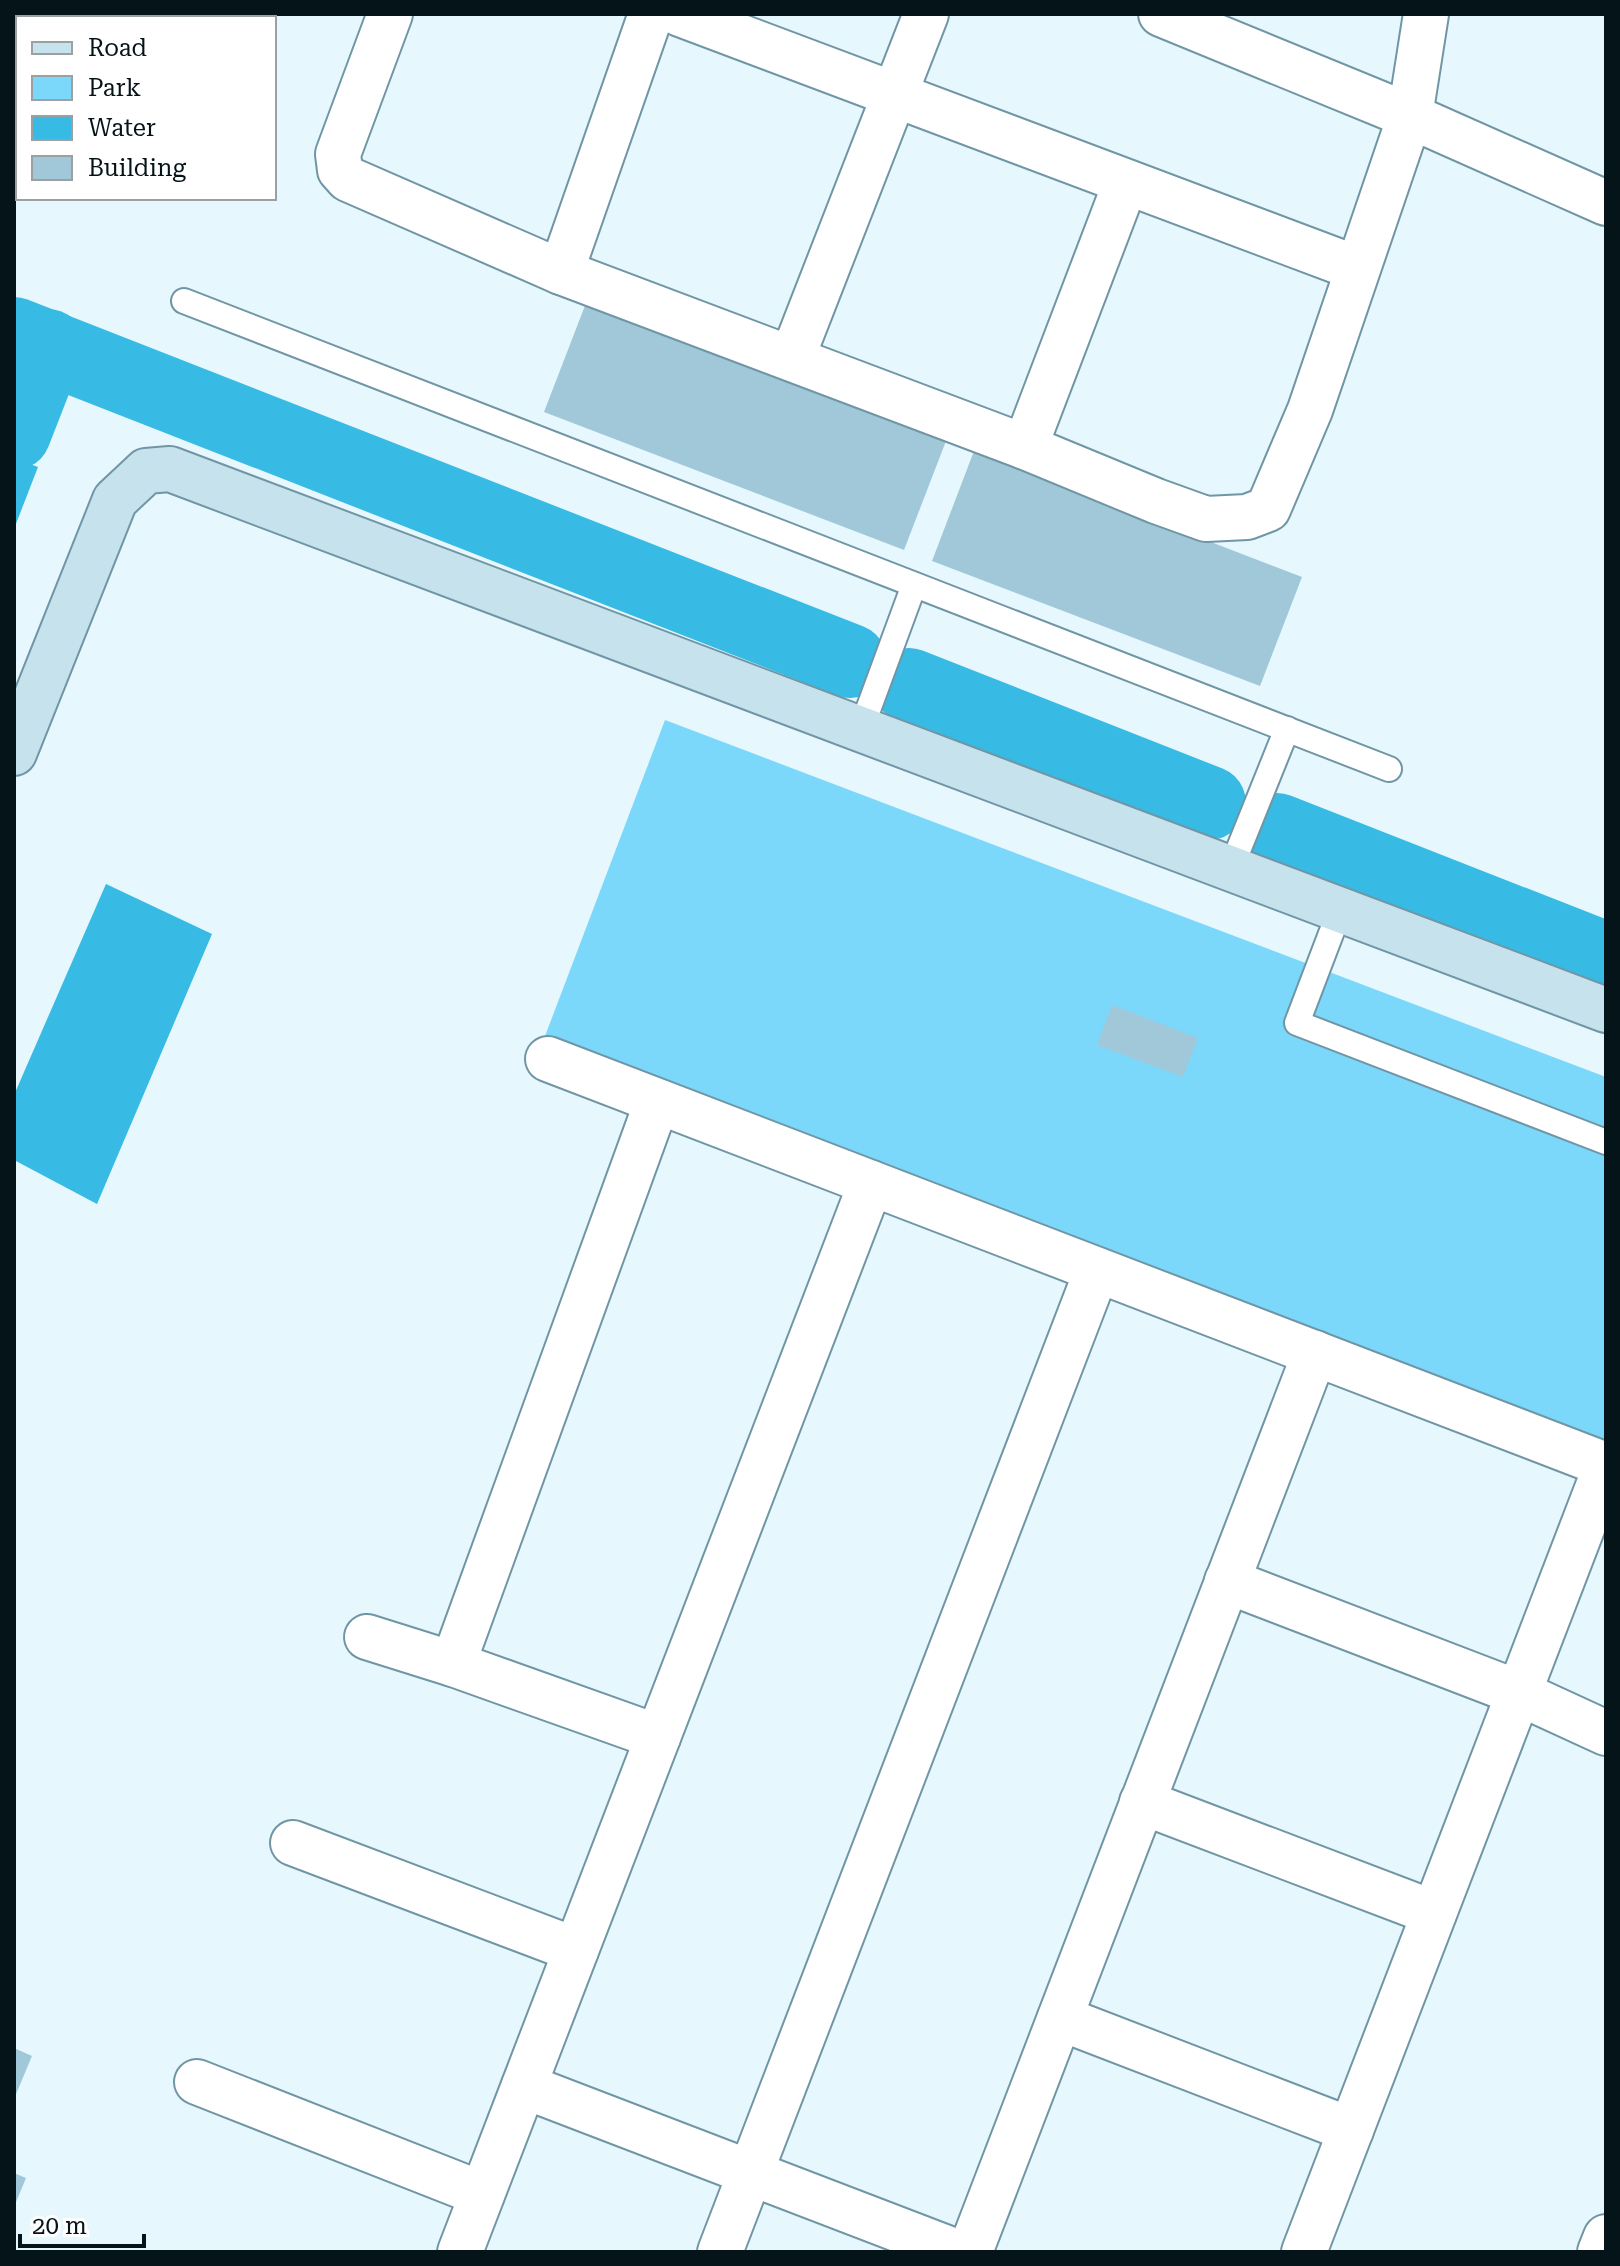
<svg xmlns="http://www.w3.org/2000/svg" width="1620" height="2266" font-family="'Roboto Serif',serif">
	<style>
		.green { fill: #7bd8fa }
		.water { fill: #37bae3 }
		.lines { fill: none; stroke-linecap: round; stroke-linejoin: round }
		.river { stroke: #37bae3; stroke-width: 74 }
		.building { fill: #a0c8d8 }
		.service-casing { stroke: #7096a6; stroke-width: 28 }
		.minor-casing { stroke: #7096a6; stroke-width: 48 }
		.secondary-casing { stroke: #7096a6; stroke-width: 48 }
		.service { stroke: #fff; stroke-width: 24 }
		.minor { stroke: #fff; stroke-width: 44 }
		.secondary { stroke: #c6e2ec; stroke-width: 44 }
	</style>
	<rect width="100%" height="100%" fill="#e7f7fe"/>
	<path class="green" d="M665,720L1606,1077V1447L542,1044Z"/>
	<g class="water">
		<path d="M14,458L38,467L14,529Z"/>
		<path d="M106,884L212,934L97,1204L14,1160V1095Z"/>
	</g>
	<g class="lines">
		<g class="river">
			<path d="M14,334L850,661"/>
			<path d="M14,433L48,346"/>
			<path d="M909,685L1209,803"/>
			<path d="M1277,830L1606,959"/>
		</g>
	</g>
	<g class="building">
		<path d="M586,303L946,441L904,550L544,412Z"/>
		<path d="M974,451L1302,577L1260,686L932,561Z"/>
		<path d="M1112,1005L1198,1038L1183,1077L1097,1045Z"/>
		<path d="M14,2048L32,2056L14,2099Z"/>
		<path d="M14,2173L26,2178L14,2207Z"/>
	</g>
	<g class="lines">
		<g class="service-casing">
			<g id="service">
				<path d="M184,301L1389,769"/>
				<path d="M861,729L914,585"/>
				<path d="M1231,868L1287,729"/>
				<path d="M1340,910L1297,1023L1606,1142"/>
			</g>
		</g>
		<g class="minor-casing">
			<g id="minor">
				<path d="M390,14L338,154L340,170L348,179L561,272L1025,447L1156,501L1206,519L1247,517L1268,509L1310,410L1410,116L1606,203"/>
				<path d="M680,14L1356,268"/>
				<path d="M1161,14L1410,116L1426,14"/>
				<path d="M561,272L651,14"/>
				<path d="M792,358L926,14"/>
				<path d="M1025,447L1126,182"/>
				<path d="M548,1059L1606,1465"/>
				<path d="M657,1102L453,1664L658,1737"/>
				<path d="M1227,1581L1519,1693L1606,1733"/>
				<path d="M367,1637L453,1664"/>
				<path d="M1142,1802L1434,1913"/>
				<path d="M293,1843L576,1950"/>
				<path d="M1060,2018L1351,2130"/>
				<path d="M197,2082L482,2194"/>
				<path d="M524,2086L957,2252"/>
				<path d="M460,2252L871,1183"/>
				<path d="M720,2252L1097,1270"/>
				<path d="M970,2252L1315,1353"/>
				<path d="M1304,2252L1606,1466"/>
				<path d="M1600,2252L1606,2237"/>
			</g>
		</g>
		<g class="secondary-casing">
			<path id="secondary" d="M14,753L115,500L146,471L170,469L1606,1010"/>
		</g>
		<use href="#service" class="service"/>
		<use href="#minor" class="minor"/>
		<use href="#secondary" class="secondary"/>
	</g>
	<rect width="1620" height="2266" fill="none" stroke="#051419" stroke-width="32"/>
	<rect x="16" y="16" width="260" height="184" fill="#ffffff" stroke="#9ba1a3" stroke-width="2"/>
	<rect x="32" y="42" width="40" height="12" fill="#c6e2ec" stroke="#9ba1a3" stroke-width="2"/>
	<text x="88" y="56" font-size="24" fill="#051419">Road</text>
	<rect x="32" y="76" width="40" height="24" fill="#7bd8fa" stroke="#9ba1a3" stroke-width="2"/>
	<text x="88" y="96" font-size="24" fill="#051419">Park</text>
	<rect x="32" y="116" width="40" height="24" fill="#37bae3" stroke="#9ba1a3" stroke-width="2"/>
	<text x="88" y="136" font-size="24" fill="#051419">Water</text>
	<rect x="32" y="156" width="40" height="24" fill="#a0c8d8" stroke="#9ba1a3" stroke-width="2"/>
	<text x="88" y="176" font-size="24" fill="#051419">Building</text>
	<path d="M20 2234v12h124v-12" fill="none" stroke="#051419" stroke-width="4"/>
	<text x="32" y="2234" font-size="24" fill="#051419" stroke="#ffffff" stroke-width="6" paint-order="stroke">20 m</text>
</svg>
